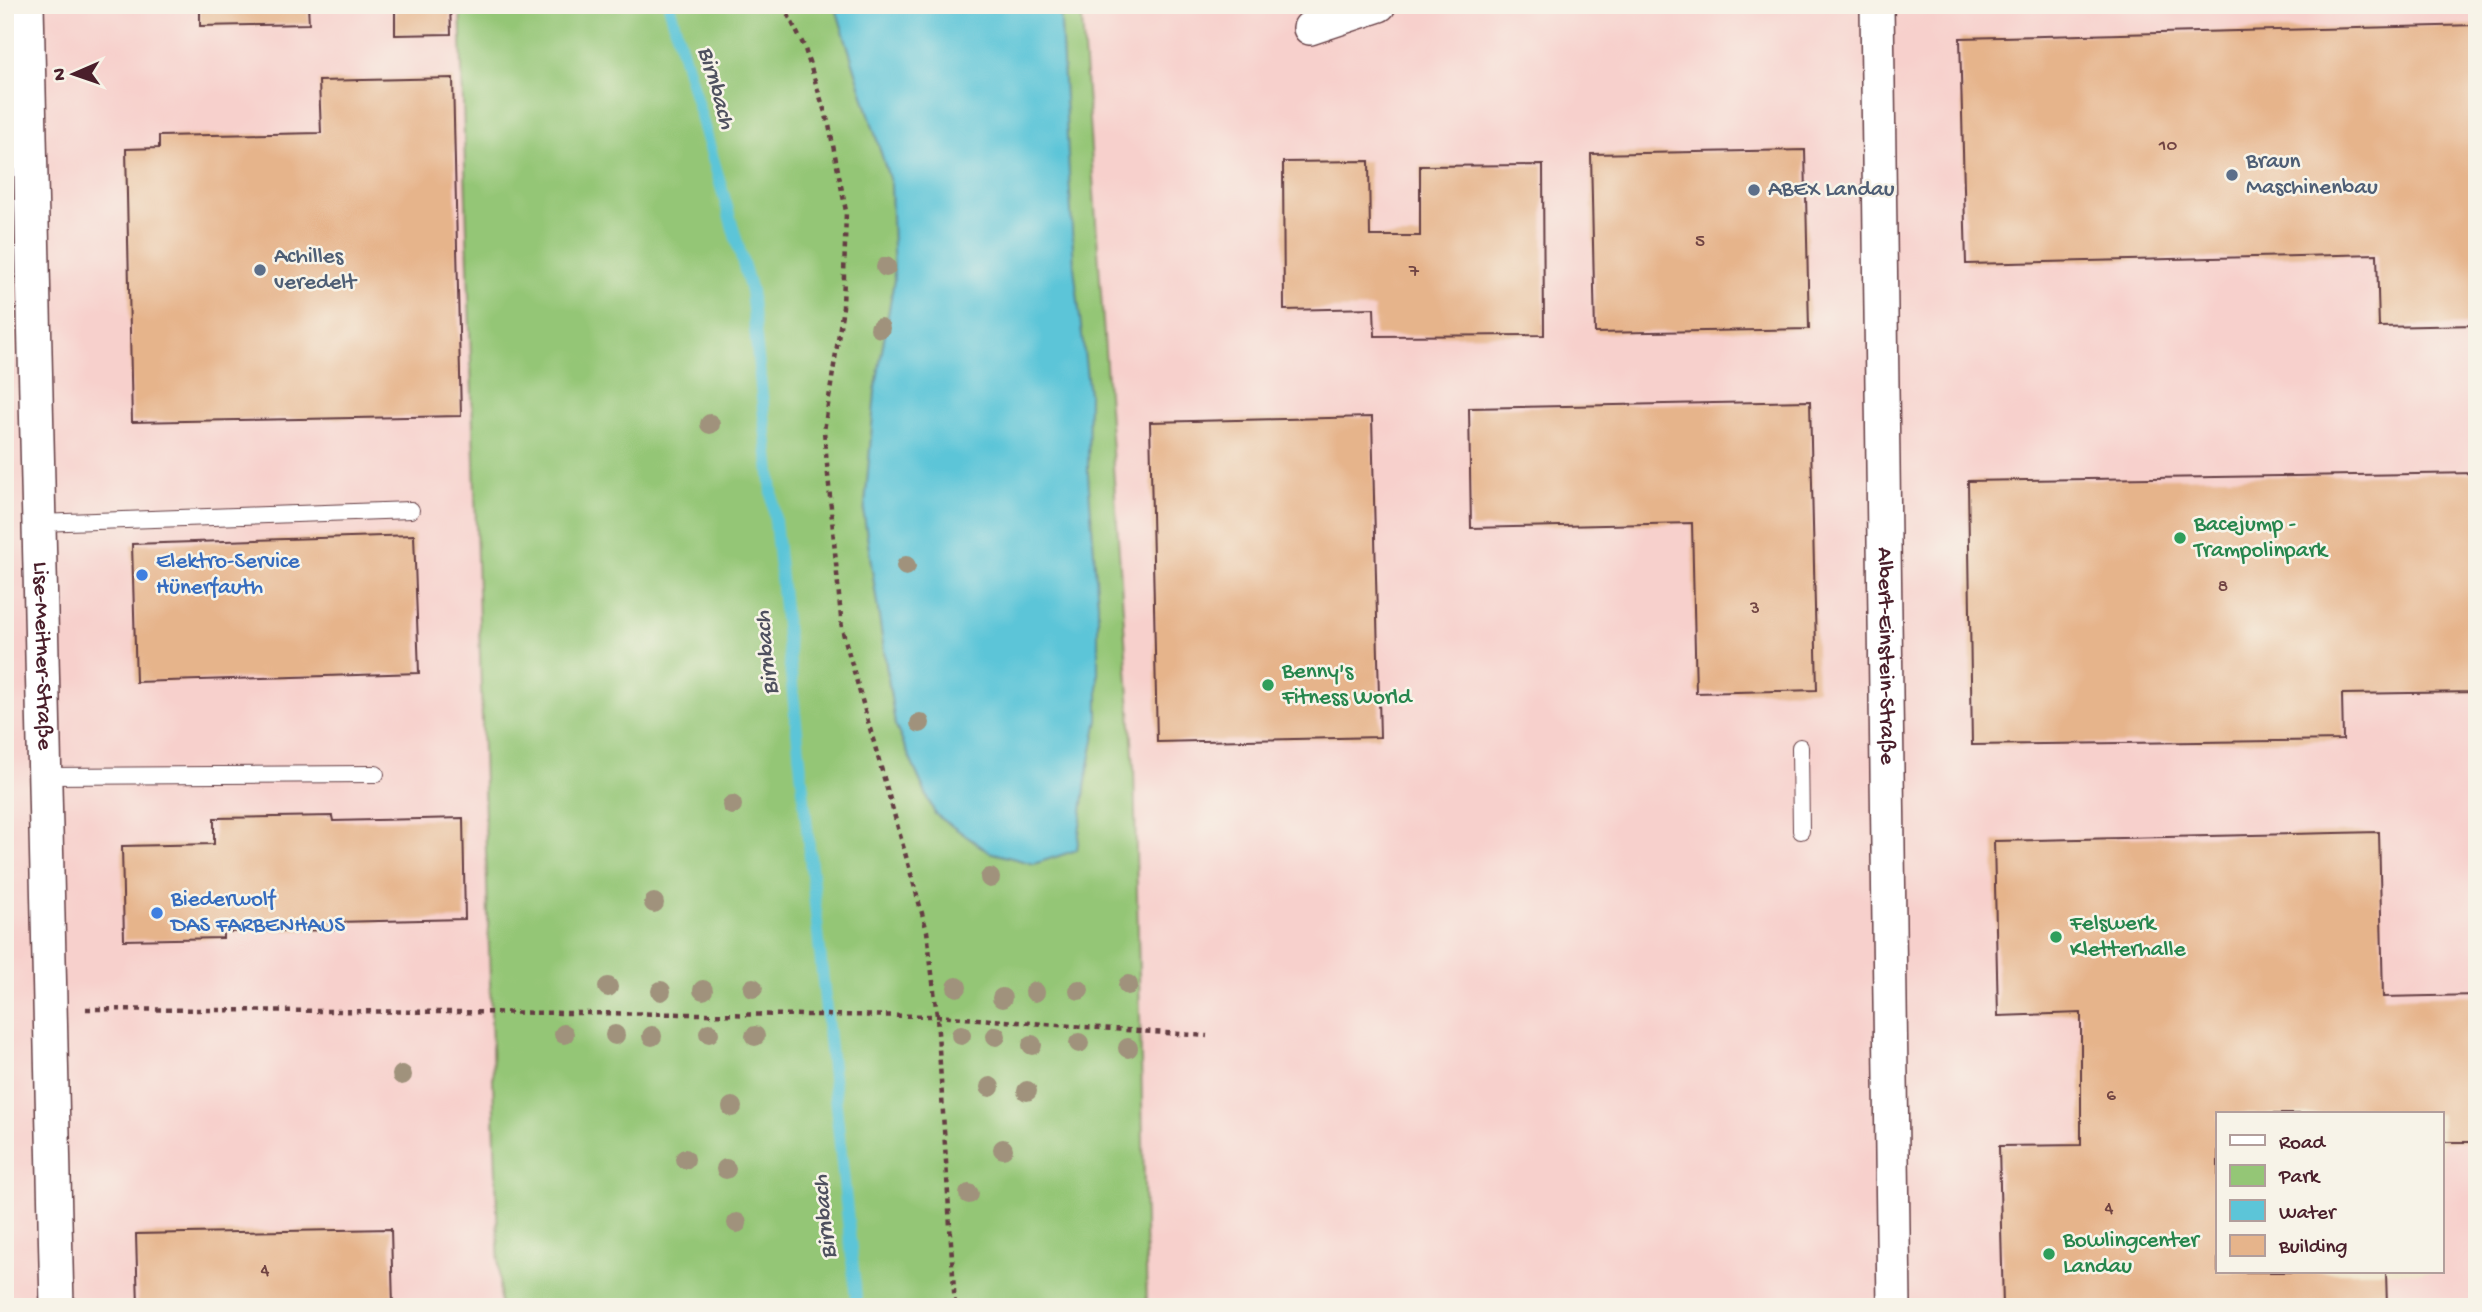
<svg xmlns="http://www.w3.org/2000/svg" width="2482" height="1312" font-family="'Gochi Hand',sans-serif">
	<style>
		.built { fill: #f7d0cc; fill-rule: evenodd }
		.green { fill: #94c676; stroke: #6f7250; stroke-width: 2 }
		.water { fill: #5cc5d8; stroke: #537282; stroke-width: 2 }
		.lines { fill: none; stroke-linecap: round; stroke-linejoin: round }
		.stream { stroke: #5cc5d8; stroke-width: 12 }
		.building { fill: #e6b48b }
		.service-casing { stroke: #633c42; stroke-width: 18 }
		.minor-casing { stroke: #633c42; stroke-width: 36 }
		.path { stroke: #633c42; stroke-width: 4.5; stroke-dasharray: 5 5; stroke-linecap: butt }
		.service { stroke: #fff; stroke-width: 16 }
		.minor { stroke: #fff; stroke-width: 33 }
		.tree { fill: #a0927c }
		.service-dot { fill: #5c6f8a; stroke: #f7f3e8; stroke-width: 2.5 }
		.leisure-dot { fill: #2e9e5b; stroke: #f7f3e8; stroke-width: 2.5 }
		.shop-dot { fill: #3f7fe0; stroke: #f7f3e8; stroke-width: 2.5 }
		.labels { text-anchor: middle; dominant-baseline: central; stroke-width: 5; stroke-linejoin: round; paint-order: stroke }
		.number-label { font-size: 19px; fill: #714443 }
		.service-label { font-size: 23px; fill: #4e5e75; stroke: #f7f3e8; text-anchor: start }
		.leisure-label { font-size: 23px; fill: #27864d; stroke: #f7f3e8; text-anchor: start }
		.shop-label { font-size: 23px; fill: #366cbe; stroke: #f7f3e8; text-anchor: start }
		.street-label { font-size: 23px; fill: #4a1f2b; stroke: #f7f3e8 }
		.water-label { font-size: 24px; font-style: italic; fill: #4f515f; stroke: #f7f3e8 }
	</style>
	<rect width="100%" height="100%" fill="#f7f3e8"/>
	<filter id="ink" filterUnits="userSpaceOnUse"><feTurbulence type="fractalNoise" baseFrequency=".0143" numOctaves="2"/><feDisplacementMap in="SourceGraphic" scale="14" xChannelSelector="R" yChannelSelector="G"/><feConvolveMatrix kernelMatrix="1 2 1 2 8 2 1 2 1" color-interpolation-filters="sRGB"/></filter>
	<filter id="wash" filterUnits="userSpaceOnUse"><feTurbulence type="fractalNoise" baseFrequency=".00686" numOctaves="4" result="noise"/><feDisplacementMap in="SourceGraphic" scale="28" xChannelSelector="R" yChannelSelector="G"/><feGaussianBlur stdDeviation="1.57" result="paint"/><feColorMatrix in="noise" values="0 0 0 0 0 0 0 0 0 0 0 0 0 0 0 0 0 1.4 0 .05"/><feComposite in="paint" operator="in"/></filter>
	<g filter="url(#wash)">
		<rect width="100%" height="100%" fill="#eee2c4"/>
		<path class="built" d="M5,5H2477V1307H5ZM2218,1114H2442V1272H2218Z"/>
		<path class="green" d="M460,5H1081L1134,768L1147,1307H500Z"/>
		<path class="water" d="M835,5H1060L1074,267L1089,394L1088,474L1098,604V720L1086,781L1077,850L1034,864L989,852L935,814L895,725L864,516L875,392L894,280L891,185Z"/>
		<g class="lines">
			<path class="stream" d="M669,5L751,291L857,1307"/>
		</g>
		<g id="blocks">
			<g class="building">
				<path d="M200,5H308L309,24L200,26Z"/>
				<path d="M395,5H450L451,34L395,35Z"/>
				<path d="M2477,25V325L2379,327L2377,254L1966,264L1960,38Z"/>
				<path d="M453,78L461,416L132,422L126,149L159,148V136L321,133L319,81Z"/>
				<path d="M1805,150L1809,329L1595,333L1591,154Z"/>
				<path d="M1369,161L1370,236H1420V166L1543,165L1544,335L1375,336L1374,308L1284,310L1283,162Z"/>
				<path d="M17,260V277H5V261Z"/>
				<path d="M1810,401L1817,690L1696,693L1692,523L1471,528L1469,408Z"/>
				<path d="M1372,417L1380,737L1157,742L1150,422Z"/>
				<path d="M2477,473V692L2342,694L2343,740L1972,745L1968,481Z"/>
				<path d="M414,535L419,673L136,682L132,544Z"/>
				<path d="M332,816L333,821L463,818L465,919L336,922V930L223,932V938L124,940L122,846L214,844V818Z"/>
				<path d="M2379,832L2383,997L2477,995V1142H2442V1114H2218V1272H2386L2387,1307H2003L1999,1146L2081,1145V1013L1998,1016L1994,841Z"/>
				<path d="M391,1229L393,1307H138L136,1234Z"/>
			</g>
		</g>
	</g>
	<g filter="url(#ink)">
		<use href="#blocks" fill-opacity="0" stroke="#633c42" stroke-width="2"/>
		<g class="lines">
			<g class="service-casing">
				<g id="service">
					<path d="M38,523L411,510"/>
					<path d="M1800,747L1801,831"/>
					<path d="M44,776L376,774"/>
				</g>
			</g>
			<g class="minor-casing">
				<g id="minor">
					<path id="s1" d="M27,5L57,1307"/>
					<path id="s2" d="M1877,5L1894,1307"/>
					<path d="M1310,28L1379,5"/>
				</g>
			</g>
			<g class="path">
				<path d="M783,5L804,46L829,125L846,211L843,307L824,431L842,629L927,931L937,1016L955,1307"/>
				<path d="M86,1009L937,1016L1207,1036"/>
			</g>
			<use href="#service" class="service"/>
			<use href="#minor" class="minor"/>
		</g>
		<g class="tree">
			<circle cx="886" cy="267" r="10"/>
			<circle cx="880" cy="328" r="10"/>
			<circle cx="710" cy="424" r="10"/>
			<circle cx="906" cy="566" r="10"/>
			<circle cx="920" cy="723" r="10"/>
			<circle cx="732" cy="805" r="10"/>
			<circle cx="990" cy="878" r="10"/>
			<circle cx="654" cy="903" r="10"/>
			<circle cx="1128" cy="985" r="10"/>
			<circle cx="608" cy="987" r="10"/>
			<circle cx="957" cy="987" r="10"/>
			<circle cx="753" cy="988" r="10"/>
			<circle cx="703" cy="990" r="10"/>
			<circle cx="1079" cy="990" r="10"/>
			<circle cx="661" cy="991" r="10"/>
			<circle cx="1035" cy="992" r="10"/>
			<circle cx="1002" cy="998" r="10"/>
			<circle cx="709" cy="1033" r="10"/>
			<circle cx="564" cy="1034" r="10"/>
			<circle cx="615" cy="1035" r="10"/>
			<circle cx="961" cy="1035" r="10"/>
			<circle cx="652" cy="1036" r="10"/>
			<circle cx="755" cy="1036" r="10"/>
			<circle cx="996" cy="1036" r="10"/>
			<circle cx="1079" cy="1043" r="10"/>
			<circle cx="1032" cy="1045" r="10"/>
			<circle cx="1128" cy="1048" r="10"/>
			<circle cx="402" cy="1075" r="10"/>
			<circle cx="990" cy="1087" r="10"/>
			<circle cx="1027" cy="1091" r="10"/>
			<circle cx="732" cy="1107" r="10"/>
			<circle cx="1003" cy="1149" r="10"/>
			<circle cx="685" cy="1159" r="10"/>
			<circle cx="726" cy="1169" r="10"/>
			<circle cx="969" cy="1194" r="10"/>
			<circle cx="737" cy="1223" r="10"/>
		</g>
	</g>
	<g class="service-dot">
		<circle cx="2232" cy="175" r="7"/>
		<circle cx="1754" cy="190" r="7"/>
		<circle cx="260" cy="270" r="7"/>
	</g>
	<g class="leisure-dot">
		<circle cx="2180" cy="538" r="7"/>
		<circle cx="1268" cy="685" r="7"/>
		<circle cx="2056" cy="937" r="7"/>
		<circle cx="2049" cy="1254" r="7"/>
	</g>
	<g class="shop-dot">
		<circle cx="142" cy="575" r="7"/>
		<circle cx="157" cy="913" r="7"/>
	</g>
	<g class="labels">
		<g class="number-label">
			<text x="2168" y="146">10</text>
			<text x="1700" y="242">5</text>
			<text x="1414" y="272">7</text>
			<text x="2223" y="587">8</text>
			<text x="1755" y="609">3</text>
			<text x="2111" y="1096">6</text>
			<text x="2109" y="1209">4</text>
			<text x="265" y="1271">4</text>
		</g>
		<g class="service-label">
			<text x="2246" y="162">Braun<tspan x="2246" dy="26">Maschinenbau</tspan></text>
			<text x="1768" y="190">ABEX Landau</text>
			<text x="274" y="257">Achilles<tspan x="274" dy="26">veredelt</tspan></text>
		</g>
		<g class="leisure-label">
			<text x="2194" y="525">Bacejump -<tspan x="2194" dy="26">Trampolinpark</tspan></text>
			<text x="1282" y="672">Benny's<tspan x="1282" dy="26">Fitness World</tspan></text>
			<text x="2070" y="924">Felswerk<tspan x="2070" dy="26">Kletterhalle</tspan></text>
			<text x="2063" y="1241">Bowlingcenter<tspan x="2063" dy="26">Landau</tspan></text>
		</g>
		<g class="shop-label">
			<text x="156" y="562">Elektro-Service<tspan x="156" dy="26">Hünerfauth</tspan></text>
			<text x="171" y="900">Biederwolf<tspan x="171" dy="26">DAS FARBENHAUS</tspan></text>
		</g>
		<g class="street-label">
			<text stroke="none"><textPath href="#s1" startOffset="651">Lise-Meitner-Straße</textPath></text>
			<text stroke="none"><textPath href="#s2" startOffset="651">Albert-Einstein-Straße</textPath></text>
		</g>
		<g class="water-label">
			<text transform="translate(715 88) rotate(74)">Birnbach</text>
			<text transform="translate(768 653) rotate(-96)">Birnbach</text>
			<text transform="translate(826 1217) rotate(-96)">Birnbach</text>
		</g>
	</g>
	<rect width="2482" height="1312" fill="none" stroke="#f7f3e8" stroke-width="28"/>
	<rect x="2216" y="1112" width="228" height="161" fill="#f7f3e8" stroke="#b29e9c" stroke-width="2"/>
	<rect x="2230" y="1135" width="35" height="10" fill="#ffffff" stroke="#b29e9c" stroke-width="2"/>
	<text x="2279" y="1148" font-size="21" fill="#4a1f2b">Road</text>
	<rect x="2230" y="1165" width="35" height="21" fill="#94c676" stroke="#b29e9c" stroke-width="2"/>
	<text x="2279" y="1182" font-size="21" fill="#4a1f2b">Park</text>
	<rect x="2230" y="1200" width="35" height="21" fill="#5cc5d8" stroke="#b29e9c" stroke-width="2"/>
	<text x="2279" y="1218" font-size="21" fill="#4a1f2b">Water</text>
	<rect x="2230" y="1235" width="35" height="21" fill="#e6b48b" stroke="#b29e9c" stroke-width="2"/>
	<text x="2279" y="1252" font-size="21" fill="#4a1f2b">Building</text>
	<g transform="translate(74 74) rotate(268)" stroke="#f7f3e8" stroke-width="5" paint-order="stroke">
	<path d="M0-5L12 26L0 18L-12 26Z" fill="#4a1f2b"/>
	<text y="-10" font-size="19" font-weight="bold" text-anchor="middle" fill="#4a1f2b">N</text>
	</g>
</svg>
